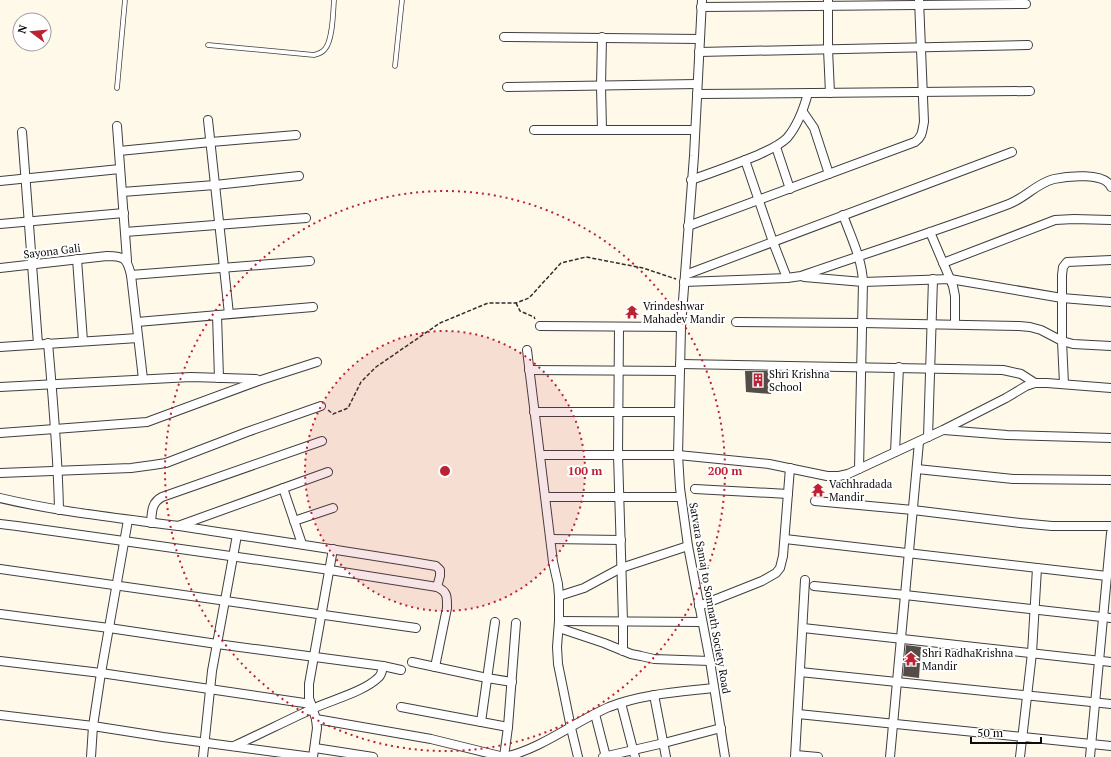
<svg xmlns="http://www.w3.org/2000/svg" width="1111" height="757" font-family="'PT Serif',serif">
	<style>
		.building { fill: #544c48 }
		.lines { fill: none; stroke-linecap: round; stroke-linejoin: round }
		.service-casing { stroke: #3f3f3f; stroke-width: 5.5 }
		.minor-casing { stroke: #3f3f3f; stroke-width: 10 }
		.path { stroke: #2e2e2e; stroke-width: 1.5; stroke-dasharray: 4 2; stroke-linecap: butt }
		.service { stroke: #fff; stroke-width: 4 }
		.minor { stroke: #fff; stroke-width: 8 }
		.ring { fill: none; stroke: #bd2234; stroke-width: 2; stroke-dasharray: 2 4 }
		.labels { text-anchor: middle; dominant-baseline: central; stroke-width: 4; stroke-linejoin: round; paint-order: stroke }
		.street-label { font-size: 11px; fill: #0c0c0c; stroke: #fff }
		.poi-label { font-size: 11px; fill: #0c0c0c; stroke: #fff; text-anchor: start }
		.centre { fill: #bd2234; stroke: #fff; stroke-width: 2 }
		.ring-label { font-size: 12px; text-anchor: middle; font-weight: bold; fill: #bd2234; stroke: #fff; stroke-width: 4; stroke-linejoin: round; paint-order: stroke }
	</style>
	<rect width="100%" height="100%" fill="#fff9ea"/>
	<g class="building">
		<path d="M745,371H769L771,394L746,392Z"/>
		<path d="M906,645L921,647L919,678L903,676Z"/>
	</g>
	<g class="lines">
		<g class="service-casing">
			<g id="service">
				<path d="M208,45L314,55C318,54 322,53 325,49C333,40 333,12 334,0"/>
				<path d="M395,66L402,0"/>
				<path d="M117,88L125,0"/>
			</g>
		</g>
		<g class="minor-casing">
			<g id="minor">
				<path d="M702,0L694,156L681,327L678,455L680,488L688,546L710,661L725,757"/>
				<path d="M828,0V49L830,93"/>
				<path d="M701,7L1026,4"/>
				<path d="M504,37L700,39"/>
				<path d="M602,37L601,86L602,130"/>
				<path d="M699,52L1028,45"/>
				<path d="M507,87L697,84"/>
				<path d="M697,94L1030,91"/>
				<path d="M803,112L814,128L829,174"/>
				<path d="M208,120L229,314"/>
				<path d="M117,126L127,260"/>
				<path d="M534,130H695"/>
				<path d="M22,132L38,344"/>
				<path d="M776,147L790,189"/>
				<path d="M119,151L211,142L296,135"/>
				<path d="M745,160L773,242L787,278"/>
				<path d="M691,180C714,172 736,164 758,155C768,150 779,146 787,138C798,125 804,108 808,93"/>
				<path d="M0,181L120,169"/>
				<path d="M122,192L215,185L299,176"/>
				<path d="M843,215C851,237 862,259 863,282L859,469"/>
				<path d="M0,224L124,213"/>
				<path d="M688,226L915,142C923,136 922,131 924,122L919,0"/>
				<path d="M125,232L306,218"/>
				<path d="M930,232L953,286L955,296V324"/>
				<path d="M77,259L83,341"/>
				<path d="M943,263L1055,220L1074,219L1111,220"/>
				<path d="M0,268L107,256C124,256 127,258 131,275L143,379"/>
				<path d="M131,275L310,261"/>
				<path d="M685,275L1012,152"/>
				<path d="M804,277L863,282L950,279L1062,298L1111,302"/>
				<path d="M684,282L787,278L801,276C870,252 940,230 1009,204C1025,198 1037,183 1054,179C1067,176 1105,172 1111,187"/>
				<path d="M217,315L219,378"/>
				<path d="M137,322L313,307"/>
				<path d="M736,322L863,323L1019,326L1030,327L1041,330L1062,341L1073,344L1111,346"/>
				<path d="M540,326L681,327"/>
				<path d="M619,327L618,455L623,621V651"/>
				<path d="M48,343C53,399 58,454 59,510"/>
				<path d="M0,347L138,338"/>
				<path d="M527,350L553,562L558,584L559,596V621L557,647L558,664L571,728L578,757"/>
				<path d="M680,364L1003,370L1021,374L1035,383"/>
				<path d="M529,370L680,371"/>
				<path d="M1064,384L1062,341V275L1063,267L1067,262L1111,260"/>
				<path d="M0,387L191,377L256,379"/>
				<path d="M534,412H679"/>
				<path d="M944,430L1007,435L1111,438"/>
				<path d="M0,433L55,429L147,422L261,380L317,362"/>
				<path d="M928,437L933,279"/>
				<path d="M895,452L899,367"/>
				<path d="M540,455H678L769,464L827,476H839L848,474L943,430L1006,398L1026,386L1035,383H1047L1111,388"/>
				<path d="M917,469L1013,479L1111,480"/>
				<path d="M0,473L131,468L153,465L166,463L247,432L321,406"/>
				<path d="M283,488L302,544"/>
				<path d="M695,489L788,494"/>
				<path d="M546,497H681"/>
				<path d="M0,498C59,512 119,518 179,526C263,539 346,551 430,565L436,566L440,570V576L437,587"/>
				<path d="M815,501L913,510L1020,523L1052,526H1111"/>
				<path d="M294,521L333,508"/>
				<path d="M151,523C152,512 151,503 162,497L322,441"/>
				<path d="M0,524L17,526L330,570L437,587C448,592 447,597 447,608L435,667"/>
				<path d="M178,526L328,472"/>
				<path d="M551,539L621,540"/>
				<path d="M785,539L1107,576"/>
				<path d="M0,569L416,628"/>
				<path d="M814,586L905,595L1111,618"/>
				<path d="M559,596L584,588L621,568L688,546"/>
				<path d="M699,606L762,581L776,573L780,568L783,556L790,468"/>
				<path d="M0,614L109,628L217,644L383,666L401,670"/>
				<path d="M559,621L702,622"/>
				<path d="M559,628L604,643L631,654L641,656L654,659L710,661"/>
				<path d="M803,628L1111,662"/>
				<path d="M0,661L101,673L311,704"/>
				<path d="M412,662L487,678L512,682"/>
				<path d="M800,672L1111,704"/>
				<path d="M654,695L666,757"/>
				<path d="M621,703L635,757"/>
				<path d="M401,707L508,727"/>
				<path d="M595,714L606,757"/>
				<path d="M798,714L1111,746"/>
				<path d="M0,715L93,726L101,673L128,520"/>
				<path d="M316,719L431,739L504,757"/>
				<path d="M481,722L495,622"/>
				<path d="M234,746C260,734 286,721 312,709C331,700 364,692 379,677C382,674 382,670 383,666"/>
				<path d="M315,748L373,757"/>
				<path d="M796,755L818,757"/>
				<path d="M91,757L93,726L163,737L312,757"/>
				<path d="M203,757L212,671L237,535"/>
				<path d="M313,757L317,728L316,719L309,698V684L333,549"/>
				<path d="M504,757L508,727L516,623"/>
				<path d="M505,757C543,748 574,722 609,707C642,694 679,692 714,688"/>
				<path d="M603,757L664,743L721,728"/>
				<path d="M795,757L805,580"/>
				<path d="M890,757L905,595L919,442"/>
				<path d="M1020,757L1032,653L1037,568"/>
				<path d="M1090,757L1111,533"/>
			</g>
		</g>
		<g class="path">
			<path d="M516,303L520,311L534,317L535,319"/>
			<path d="M328,410L333,414L348,408L361,382L376,367L440,323L488,303H516L529,298L561,263L586,257L643,268L676,279"/>
		</g>
		<use href="#service" class="service"/>
		<use href="#minor" class="minor"/>
	</g>
	<circle cx="445" cy="471" r="140" fill="#bd2234" fill-opacity=".12"/>
	<g class="ring">
		<circle cx="445" cy="471" r="140"/>
		<circle cx="445" cy="471" r="280"/>
	</g>
	<defs>
		<g id="temple-bare" transform="scale(1.08)"><path d="M0-6L5-2H3V0L6.5 2.5H4V6H1.5V3h-3V6H-4V2.5H-6.5L-3 0V-2H-5Z" fill="#bd2234" stroke="#fff" stroke-width="2.5" paint-order="stroke"/></g>
		<g id="building-bare" transform="scale(1.08)"><path d="M-4-6H4V6H1V3H-1V6H-4ZM-2.5-4.3h1.7v1.8h-1.7ZM.8-4.3h1.7v1.8H.8ZM-2.5-1h1.7V.8h-1.7ZM.8-1h1.7V.8H.8Z" fill="#bd2234" stroke="#fff" stroke-width="2.5" paint-order="stroke"/></g>
	</defs>
	<g fill-rule="evenodd">
		<use href="#temple-bare" x="632" y="312"/>
		<use href="#building-bare" x="758" y="380"/>
		<use href="#temple-bare" x="818" y="490"/>
		<use href="#temple-bare" x="911" y="659"/>
	</g>
	<g class="labels">
		<g class="street-label">
			<text transform="translate(52 251) rotate(-7)">Sayona Gali</text>
			<text transform="translate(710 598) rotate(80)">Satvara Samaj to Somnath Society Road</text>
		</g>
		<g class="poi-label">
			<text x="643" y="306">Vrindeshwar<tspan x="643" dy="13">Mahadev Mandir</tspan></text>
			<text x="769" y="374">Shri Krishna<tspan x="769" dy="13">School</tspan></text>
			<text x="829" y="484">Vachhradada<tspan x="829" dy="13">Mandir</tspan></text>
			<text x="922" y="653">Shri RadhaKrishna<tspan x="922" dy="13">Mandir</tspan></text>
		</g>
	</g>
	<circle cx="445" cy="471" r="6" class="centre"/>
	<g class="ring-label">
		<text x="585" y="475">100 m</text>
		<text x="725" y="475">200 m</text>
	</g>
	<g transform="translate(32 32) rotate(286)"><circle r="19" fill="#ffffff" stroke="#9e9e9e"/>
	<path d="M0-3L7 15L0 10L-7 15Z" fill="#bd2234"/>
	<text y="-6" font-size="11" font-weight="bold" text-anchor="middle" fill="#0c0c0c">N</text>
	</g>
	<path d="M971 737v6h70v-6" fill="none" stroke="#0c0c0c" stroke-width="2"/>
	<text x="977" y="737" font-size="12" fill="#0c0c0c" stroke="#ffffff" stroke-width="3" paint-order="stroke">50 m</text>
</svg>
